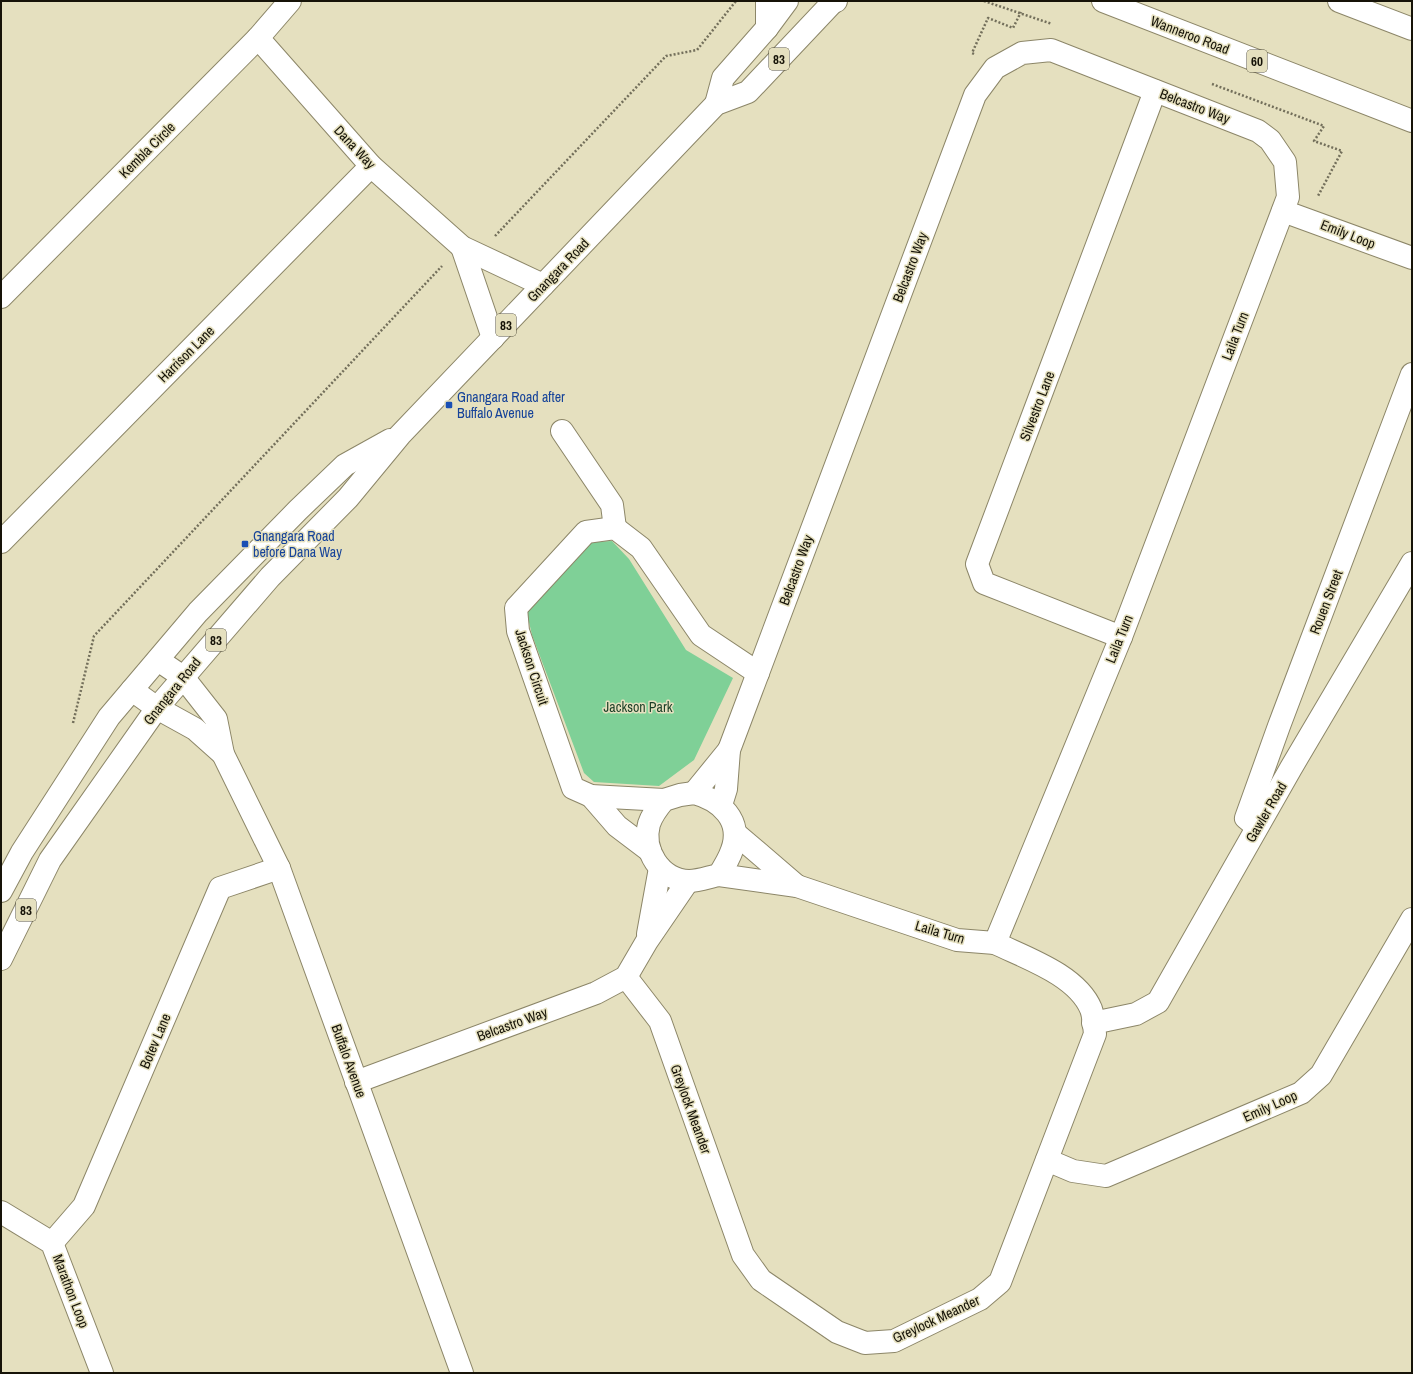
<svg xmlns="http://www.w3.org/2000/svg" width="1413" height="1374" font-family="'Archivo Narrow',sans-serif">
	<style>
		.green { fill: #7fd097 }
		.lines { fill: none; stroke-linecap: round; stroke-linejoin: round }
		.minor-casing { stroke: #8c8668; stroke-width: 24 }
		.major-casing { stroke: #8c8668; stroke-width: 24 }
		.highway-casing { stroke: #8c8668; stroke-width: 24 }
		.path { stroke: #736f5b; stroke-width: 2.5; stroke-dasharray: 2 2; stroke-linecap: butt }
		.minor { stroke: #fff; stroke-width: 22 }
		.major { stroke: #fff; stroke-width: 22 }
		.highway { stroke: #fff; stroke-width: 22 }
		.transit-dot { fill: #1a4fb4; stroke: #e5e0bf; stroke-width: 1.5 }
		.labels { text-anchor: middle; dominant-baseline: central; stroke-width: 3; stroke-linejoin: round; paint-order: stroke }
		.shield { fill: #e5e0bf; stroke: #54503f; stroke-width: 1 }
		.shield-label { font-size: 13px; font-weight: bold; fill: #161308 }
		.street-label { font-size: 14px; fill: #161308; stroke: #e5e0bf }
		.transit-label { font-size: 14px; fill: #164399; stroke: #e5e0bf; text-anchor: start }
		.park-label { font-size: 14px; fill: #1a3f26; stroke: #e5e0bf }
	</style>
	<rect width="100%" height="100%" fill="#e5e0bf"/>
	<path class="green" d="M612,541L629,559L686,650L733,678L694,760L659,786L594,782L584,773L532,635L526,609L592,542Z"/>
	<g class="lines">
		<g class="minor-casing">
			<g id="minor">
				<path d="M258,38L371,166L462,247L543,285"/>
				<path d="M1283,211L1412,258"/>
				<path d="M462,247L493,338"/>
				<path d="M1,297L258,38L290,1"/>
				<path d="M562,431L612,505L615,528"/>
				<path d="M1,542L371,166"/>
				<path d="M1121,637L984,583L977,564L1155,91"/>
				<path d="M158,660L183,677L216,719L223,754L279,868L462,1373"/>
				<path d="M132,690L157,708L195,729L223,754"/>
				<path d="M694,793C720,800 743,820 732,850C729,859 724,867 719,875C709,877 699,881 689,881C660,880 642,850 649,824C652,815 658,807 664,800L680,795Z"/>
				<path d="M694,793L729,750"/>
				<path d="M591,796L617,826L650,851"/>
				<path d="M664,800L591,796L573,788L518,631L516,608L586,532L615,528L641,548L701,635L758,673"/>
				<path d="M1257,827L1246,818L1279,726L1412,374"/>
				<path d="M735,833L797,886"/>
				<path d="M719,875L797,886L957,940L995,943L1121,637L1288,197L1285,162L1270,140L1258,131L1051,50L1022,53L995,68L975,95L729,750L726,789L721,805"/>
				<path d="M648,934L660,868"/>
				<path d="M626,977L660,1021L743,1255L761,1280L837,1332L865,1343L894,1341L980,1299L1000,1282L1095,1034C1094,1026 1094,1017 1091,1009C1077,975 1026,958 995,943"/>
				<path d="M1093,1023L1136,1014L1158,1002L1291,768L1412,563"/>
				<path d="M356,1082L596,993L626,977L647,941L688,881"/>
				<path d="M1047,1160L1073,1171L1106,1176L1301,1093L1321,1075L1412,919"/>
				<path d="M1,1212L52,1243L102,1373"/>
				<path d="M52,1243L84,1206L220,888L279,868"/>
			</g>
		</g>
		<g class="major-casing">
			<g id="major">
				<path d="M716,104L723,78L767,28L787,1"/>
				<path d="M1,891L22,852L109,717L198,612L298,510L345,465L390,440"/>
				<path d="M1,959L50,860L157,708L270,577L348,498L400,435L716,104L748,92L834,1"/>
			</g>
		</g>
		<g class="highway-casing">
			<g id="highway">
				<path d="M1103,1L1412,121"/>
				<path d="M1339,1L1412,29"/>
				<path d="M833,2L836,1"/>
				<path d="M767,28V1"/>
			</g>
		</g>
		<g class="path">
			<path d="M984,1L1052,24"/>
			<path d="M974,54L972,53L988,18L1013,28L1021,12"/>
			<path d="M1212,84L1324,126L1314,141L1342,151L1318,196"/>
			<path d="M495,236L666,56L697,50L736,1"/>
			<path d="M73,723L94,636L442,266"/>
		</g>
		<use href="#minor" class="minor"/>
		<use href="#major" class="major"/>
		<use href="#highway" class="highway"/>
	</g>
	<g class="transit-dot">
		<rect x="445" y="401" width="8" height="8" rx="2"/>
		<rect x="241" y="540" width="8" height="8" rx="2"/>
	</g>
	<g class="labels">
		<g class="shield">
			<rect x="769" y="48" width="20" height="22" rx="3"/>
			<rect x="1247" y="50" width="20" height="22" rx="3"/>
			<rect x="496" y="314" width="20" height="22" rx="3"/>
			<rect x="206" y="629" width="20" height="22" rx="3"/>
			<rect x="16" y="899" width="20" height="22" rx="3"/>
		</g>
		<g class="shield-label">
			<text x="779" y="59">83</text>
			<text x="1257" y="61">60</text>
			<text x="506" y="325">83</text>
			<text x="216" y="640">83</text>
			<text x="26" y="910">83</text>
		</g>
		<g class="street-label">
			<text transform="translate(1190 35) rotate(21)">Wanneroo Road</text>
			<text transform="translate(1195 106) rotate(21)">Belcastro Way</text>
			<text transform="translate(355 147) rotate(47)">Dana Way</text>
			<text transform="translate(147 150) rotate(-45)">Kembla Circle</text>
			<text transform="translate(1348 234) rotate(21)">Emily Loop</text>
			<text transform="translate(910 267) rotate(-69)">Belcastro Way</text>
			<text transform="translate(558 270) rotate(-46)">Gnangara Road</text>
			<text transform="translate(1235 336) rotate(-69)">Laila Turn</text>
			<text transform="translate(186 354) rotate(-45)">Harrison Lane</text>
			<text transform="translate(1037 406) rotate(-69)">Silvestro Lane</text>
			<text transform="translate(796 570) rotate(-70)">Belcastro Way</text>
			<text transform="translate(1326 602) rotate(-69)">Rouen Street</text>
			<text transform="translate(1119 639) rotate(-68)">Laila Turn</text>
			<text transform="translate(532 667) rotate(72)">Jackson Circuit</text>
			<text transform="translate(172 691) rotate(-51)">Gnangara Road</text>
			<text transform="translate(1266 812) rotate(-60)">Gawler Road</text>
			<text transform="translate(940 932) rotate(16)">Laila Turn</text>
			<text transform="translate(512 1024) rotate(-20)">Belcastro Way</text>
			<text transform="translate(155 1041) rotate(-67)">Botev Lane</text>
			<text transform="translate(349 1061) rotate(70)">Buffalo Avenue</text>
			<text transform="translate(1270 1106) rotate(-24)">Emily Loop</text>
			<text transform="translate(691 1109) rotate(70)">Greylock Meander</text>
			<text transform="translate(71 1291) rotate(69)">Marathon Loop</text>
			<text transform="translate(936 1319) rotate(-25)">Greylock Meander</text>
		</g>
		<g class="transit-label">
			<text x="457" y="397">Gnangara Road after<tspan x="457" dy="16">Buffalo Avenue</tspan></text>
			<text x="253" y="536">Gnangara Road<tspan x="253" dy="16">before Dana Way</tspan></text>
		</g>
		<g class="park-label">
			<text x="638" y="707">Jackson Park</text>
		</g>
	</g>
	<rect width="1413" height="1374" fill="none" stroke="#161308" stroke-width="4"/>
</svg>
